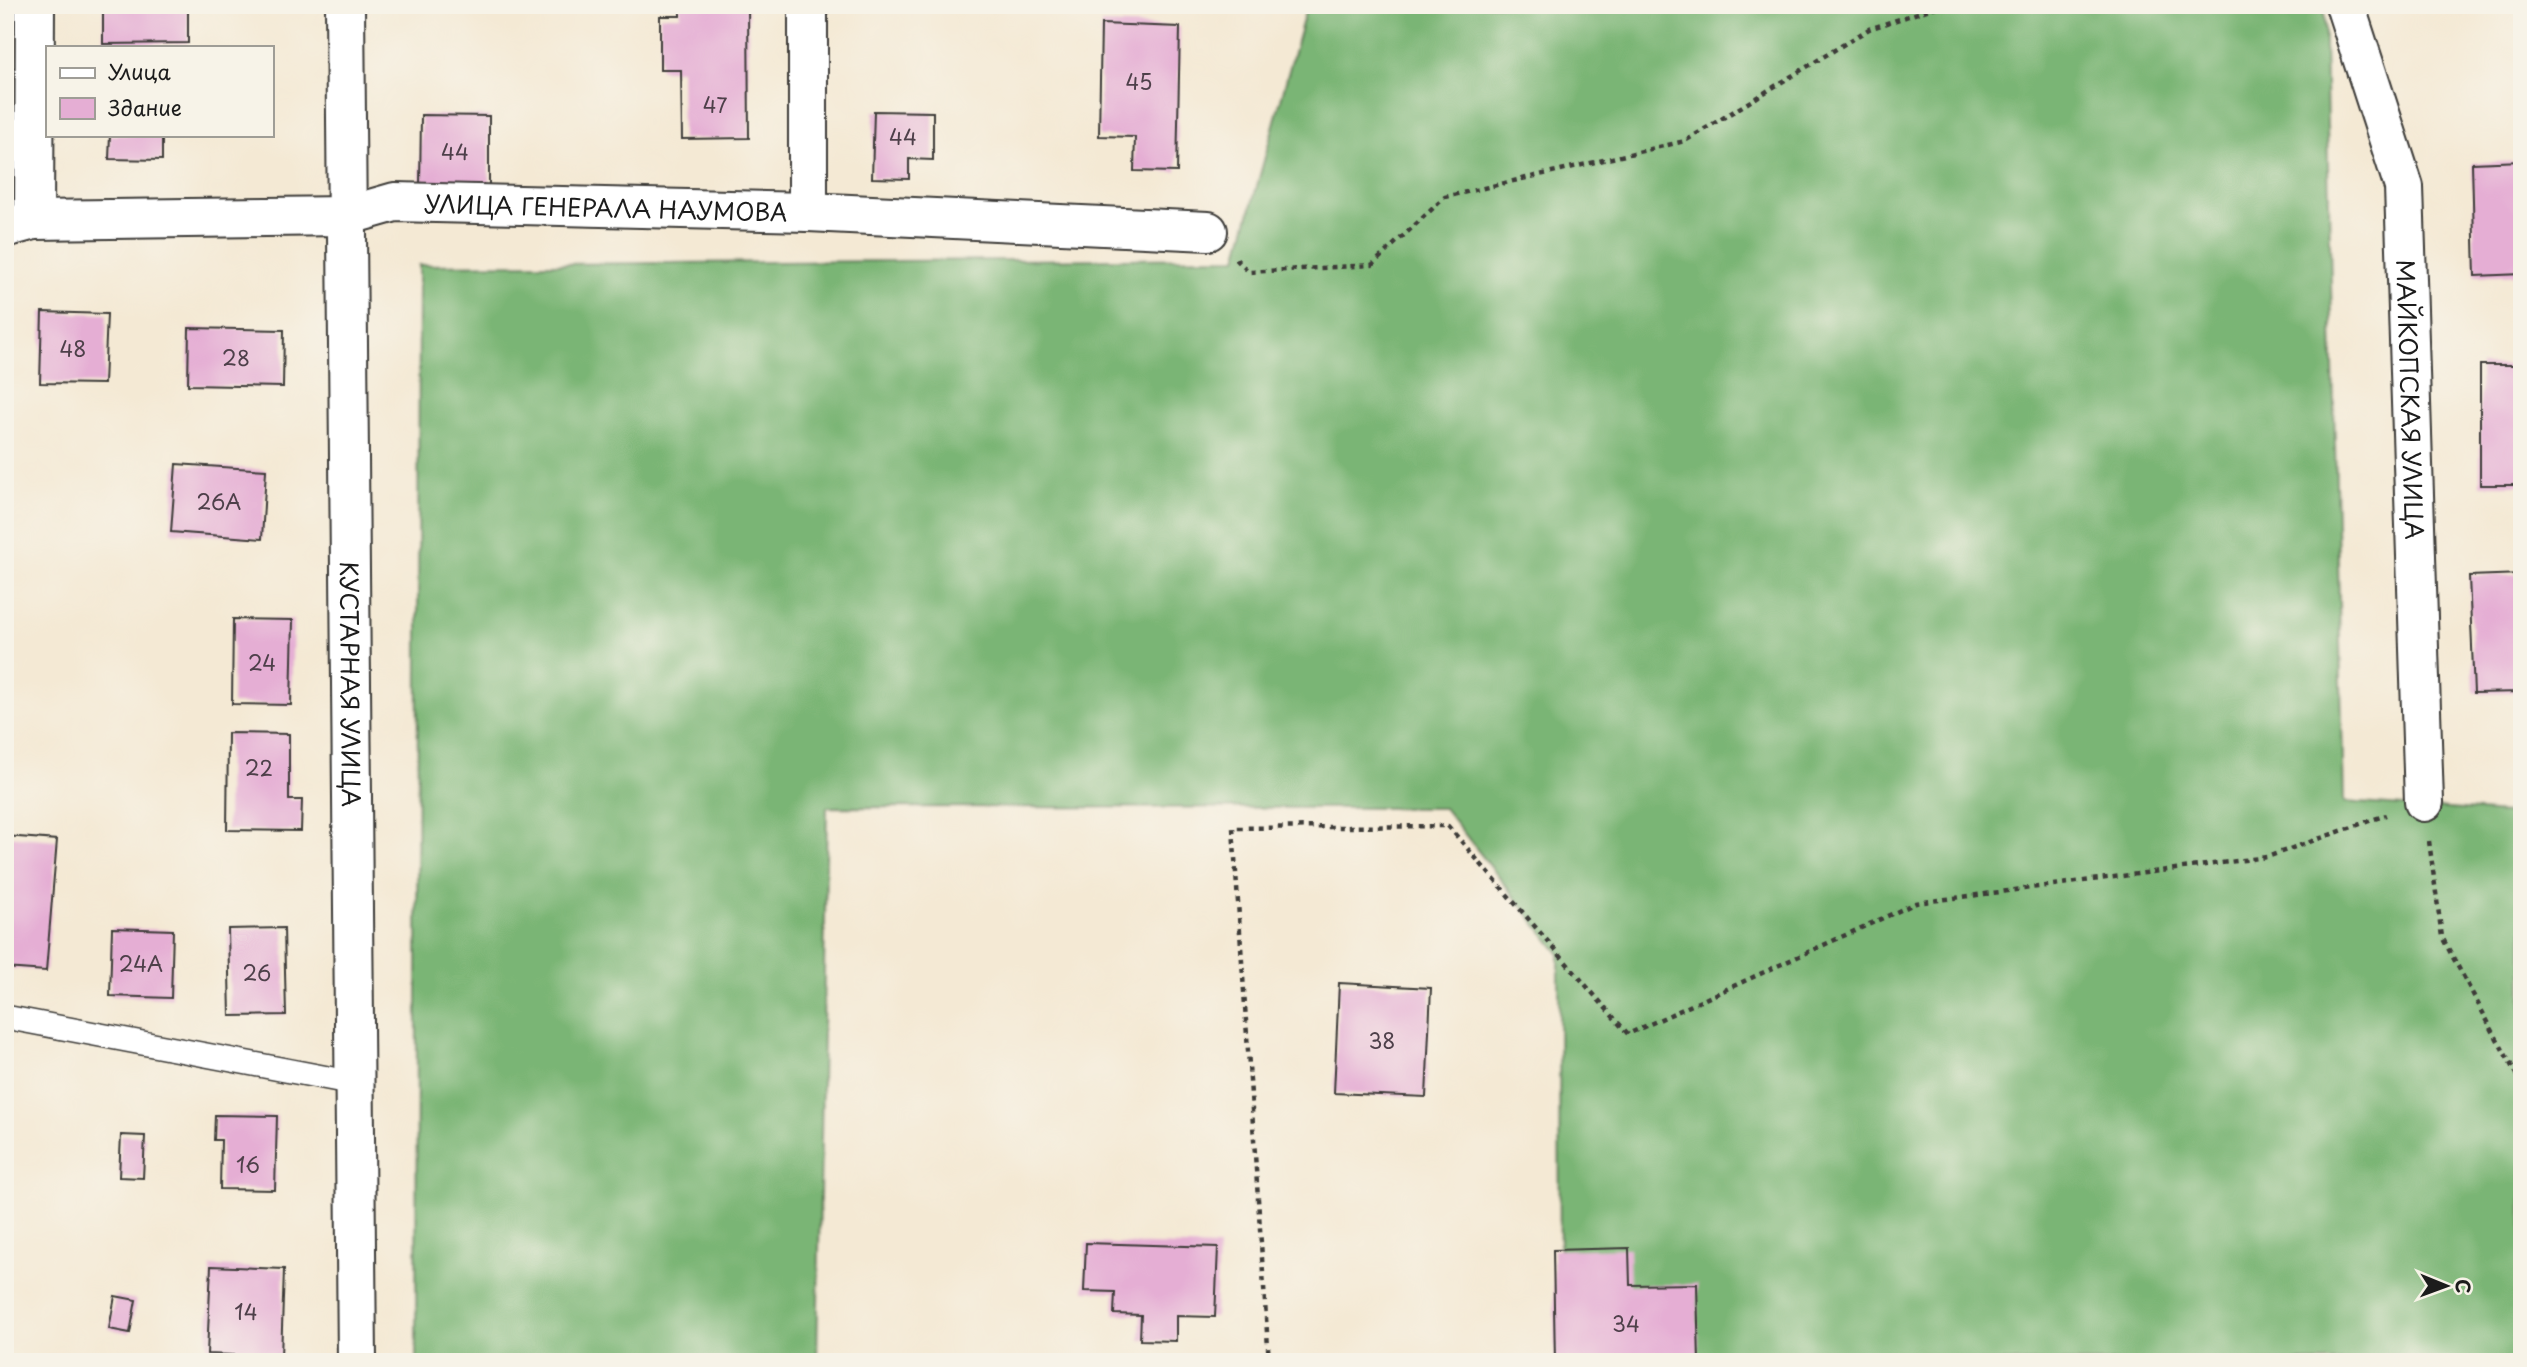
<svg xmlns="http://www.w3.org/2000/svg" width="2527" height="1367" font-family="'Playpen Sans',sans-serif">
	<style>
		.forest { fill: #7ab574; stroke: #4b6848; stroke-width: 2 }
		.building { fill: #e5aed4 }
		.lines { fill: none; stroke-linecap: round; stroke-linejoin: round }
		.lane-casing { stroke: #3c3b38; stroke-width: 26 }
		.street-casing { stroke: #3c3b38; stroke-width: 42 }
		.secondary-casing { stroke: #3c3b38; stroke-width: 42 }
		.path { stroke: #3c3b38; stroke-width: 4.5; stroke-dasharray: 5 5; stroke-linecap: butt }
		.lane { stroke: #fff; stroke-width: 23 }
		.street { stroke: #fff; stroke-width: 38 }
		.secondary { stroke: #fff; stroke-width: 38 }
		.labels { text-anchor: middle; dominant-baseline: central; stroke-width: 5; stroke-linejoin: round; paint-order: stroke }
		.number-label { font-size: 21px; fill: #4e404a }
		.street-label { font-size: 24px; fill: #1c1c1c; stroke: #f7f3e8 }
	</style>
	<rect width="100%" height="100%" fill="#f7f3e8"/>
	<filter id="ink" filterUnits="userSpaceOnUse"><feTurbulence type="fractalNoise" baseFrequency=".0143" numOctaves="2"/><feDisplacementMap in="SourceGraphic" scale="14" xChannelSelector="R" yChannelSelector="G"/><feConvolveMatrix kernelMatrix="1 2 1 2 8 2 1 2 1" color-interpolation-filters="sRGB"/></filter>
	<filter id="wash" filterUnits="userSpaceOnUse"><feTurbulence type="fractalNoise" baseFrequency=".00686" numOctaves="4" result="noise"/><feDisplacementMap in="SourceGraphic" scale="28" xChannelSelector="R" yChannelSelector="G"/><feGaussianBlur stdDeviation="1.57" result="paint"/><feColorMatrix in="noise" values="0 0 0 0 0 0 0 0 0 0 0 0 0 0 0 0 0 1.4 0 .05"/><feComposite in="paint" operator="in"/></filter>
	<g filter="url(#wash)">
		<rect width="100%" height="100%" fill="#f4e9d4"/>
		<path class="forest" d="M1307,5H2324L2344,802L2522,814V1362H1560L1559,953L1444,808L827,807L817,1362H416L419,265L1237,258Z"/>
		<g id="blocks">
			<g class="building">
				<path d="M103,5H188V43L103,44Z"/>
				<path d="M680,5H748L749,138L682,139L681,70H660V16H680Z"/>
				<path d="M1101,24L1180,27L1177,172L1134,171L1135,137L1099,136Z"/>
				<path d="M874,111L933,112V160L909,159V179L872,178Z"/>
				<path d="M421,115L489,116V188L420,187Z"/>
				<path d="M110,135H162V160L109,159Z"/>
				<path d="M2522,161V274L2475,276L2472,163Z"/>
				<path d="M42,312L107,314L104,384L40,383Z"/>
				<path d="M189,328L284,330L283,387L188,385Z"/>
				<rect x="2480" y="365" width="42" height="120"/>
				<path d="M176,464L266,470L262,539L171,532Z"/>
				<path d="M2522,574V692L2474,693L2469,576Z"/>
				<path d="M233,619L293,620L291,705L232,704Z"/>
				<path d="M228,733L289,734V800H302L301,831L227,830Z"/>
				<path d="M5,836L57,840L46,971L5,968Z"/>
				<path d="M112,928L173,930L171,998L110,996Z"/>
				<path d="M284,928L286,1015L230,1016L228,929Z"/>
				<path d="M1339,983L1431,988L1426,1097L1334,1093Z"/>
				<path d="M215,1115L277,1116L275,1190L220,1189L221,1140H214Z"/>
				<path d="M121,1135L145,1136L143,1178L119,1177Z"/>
				<path d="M1086,1243L1218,1247L1215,1317L1176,1316V1341L1140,1340L1141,1315L1114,1314L1115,1292L1084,1291Z"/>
				<path d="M1629,1248L1630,1285L1697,1284L1699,1362H1555L1553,1250Z"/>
				<path d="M211,1266L284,1269L281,1357L207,1354Z"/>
				<path d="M115,1296L136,1300L130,1333L109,1329Z"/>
			</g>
		</g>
	</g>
	<g filter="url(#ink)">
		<use href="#blocks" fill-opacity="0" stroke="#3c3b38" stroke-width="2"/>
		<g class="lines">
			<g class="lane-casing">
				<path id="lane" d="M5,1017L354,1083"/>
			</g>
			<g class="street-casing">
				<g id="street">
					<path id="s1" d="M2345,5L2404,187L2424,802"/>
					<path d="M808,212V5"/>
					<path d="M34,220L35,5"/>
					<path id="s2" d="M5,228L34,220L346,216L395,202L808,212L1208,231"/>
				</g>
			</g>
			<g class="secondary-casing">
				<g id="secondary">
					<path id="s3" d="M345,5L357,1362"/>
				</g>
			</g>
			<g class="path">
				<path d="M1236,259L1249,272L1372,265L1445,197L1685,141L1869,29L1942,5"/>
				<path d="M2429,841L2442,937L2522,1085"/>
				<path d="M1269,1362L1233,828L1448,826L1628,1034L1916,903L2267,857L2386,815"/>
			</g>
			<use href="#lane" class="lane"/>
			<use href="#street" class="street"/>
			<use href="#secondary" class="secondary"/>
		</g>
	</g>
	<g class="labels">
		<g class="number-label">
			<text x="1139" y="81">45</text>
			<text x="715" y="104">47</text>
			<text x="903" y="136">44</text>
			<text x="455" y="151">44</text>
			<text x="73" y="348">48</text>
			<text x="236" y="357">28</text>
			<text x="219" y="501">26А</text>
			<text x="262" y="662">24</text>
			<text x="259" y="767">22</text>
			<text x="141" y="963">24А</text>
			<text x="257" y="972">26</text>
			<text x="1382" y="1040">38</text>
			<text x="248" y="1164">16</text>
			<text x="246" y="1311">14</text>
			<text x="1626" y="1323">34</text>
		</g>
		<g class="street-label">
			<text stroke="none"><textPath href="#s2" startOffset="604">УЛИЦА ГЕНЕРАЛА НАУМОВА</textPath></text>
			<text stroke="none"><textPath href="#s1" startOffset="404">МАЙКОПСКАЯ УЛИЦА</textPath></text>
			<text stroke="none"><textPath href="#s3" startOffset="679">КУСТАРНАЯ УЛИЦА</textPath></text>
		</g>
	</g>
	<rect width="2527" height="1367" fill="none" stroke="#f7f3e8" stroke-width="28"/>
	<rect x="46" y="46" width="228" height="91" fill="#f7f3e8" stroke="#9f9d96" stroke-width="2"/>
	<rect x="60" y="68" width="35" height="10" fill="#ffffff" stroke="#9f9d96" stroke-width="2"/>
	<text x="108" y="80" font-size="21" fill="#1c1c1c">Улица</text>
	<rect x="60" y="98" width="35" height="21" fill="#e5aed4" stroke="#9f9d96" stroke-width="2"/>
	<text x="108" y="116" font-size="21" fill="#1c1c1c">Здание</text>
	<g transform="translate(2446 1286) rotate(91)" stroke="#f7f3e8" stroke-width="5" paint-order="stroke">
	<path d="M0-5L12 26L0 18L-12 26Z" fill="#1c1c1c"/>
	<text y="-10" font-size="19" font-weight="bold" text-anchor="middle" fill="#1c1c1c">С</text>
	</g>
</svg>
